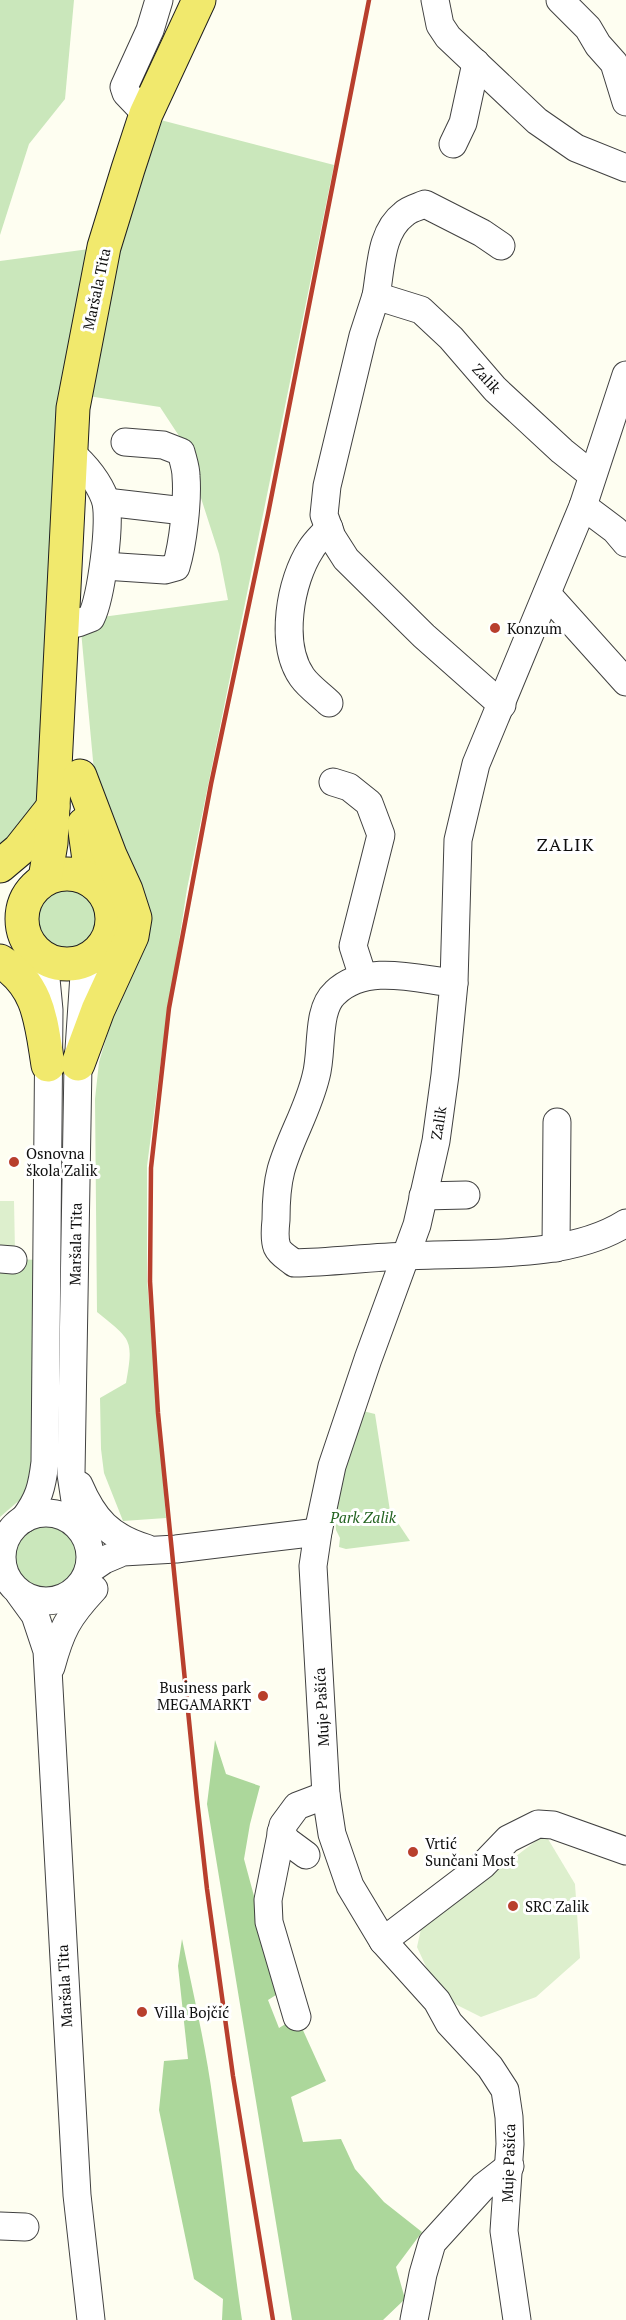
<svg xmlns="http://www.w3.org/2000/svg" width="626" height="2320" font-family="'PT Serif',serif">
	<style>
		.green { fill: #cae7bb }
		.forest { fill: #acd79b }
		.pitch { fill: #ddefcd }
		.lines { fill: none; stroke-linecap: round; stroke-linejoin: round }
		.minor-casing { stroke: #414141; stroke-width: 29 }
		.major-casing { stroke: #1f1f1f; stroke-width: 35 }
		.minor { stroke: #fff; stroke-width: 27 }
		.major { stroke: #f1e96d; stroke-width: 33 }
		.rail { stroke: #b83f2d; stroke-width: 4.5 }
		.poi-dot { fill: #b83f2d; stroke: #fff; stroke-width: 2 }
		.labels { text-anchor: middle; dominant-baseline: central; stroke-width: 6; stroke-linejoin: round; paint-order: stroke }
		.street-label { font-size: 15px; fill: #0e0e0e; stroke: #fff }
		.poi-label { font-size: 15px; fill: #0e0e0e; stroke: #fff; text-anchor: start }
		.park-label { font-size: 15px; font-style: italic; fill: #236321; stroke: #fff }
		.quarter-label { font-size: 18px; letter-spacing: 1.5px; fill: #0e0e0e; stroke: #fff }
	</style>
	<rect width="100%" height="100%" fill="#fefef1"/>
	<g class="green">
		<path d="M0,0H74L65,99L29,144L0,235Z"/>
		<path d="M149,117L334,165L187,889L162,1052L147,1166V1280L166,1518L123,1521L104,1473L101,1449L100,1398L126,1383C134,1338 131,1340 97,1312L95,1099L99,1062L118,999L144,939L95,782L80,620L228,600L219,554L183,442L160,407L88,396Z"/>
		<path d="M104,247L53,807L0,866V261Z"/>
		<circle cx="67" cy="919" r="42"/>
		<path d="M0,1259L47,1260L45,1462L29,1492L0,1517Z"/>
		<path d="M355,1409L375,1414L390,1511L410,1541L346,1549L339,1547L340,1538L336,1530L333,1484Z"/>
		<circle cx="46" cy="1557" r="42"/>
	</g>
	<g class="forest">
		<path d="M215,1740L226,1774L260,1786L250,1824L244,1859L258,1911L284,1990L268,2000L279,2028L297,2017L326,2081L291,2097L303,2142L341,2139L355,2169L384,2202L422,2232L396,2267L405,2299L383,2320H292L207,1804Z"/>
		<path d="M182,1939C193,1993 206,2047 213,2101C224,2174 231,2247 242,2320H222L223,2299L194,2279L159,2110L164,2061L188,2059L178,1966Z"/>
	</g>
	<g class="pitch">
		<path d="M0,1201H14L15,1251H0Z"/>
		<path d="M545,1834L575,1884L580,1958L536,1997L481,2017L453,2003L429,1973L417,1947L421,1929Z"/>
	</g>
	<g class="lines">
		<g class="minor-casing">
			<g id="minor">
				<path d="M435,0L440,25L448,37L537,121L576,148L626,168"/>
				<path d="M560,0L588,28L598,45L614,63L626,102"/>
				<path d="M146,114L126,93L124,87L150,30L159,0"/>
				<path d="M453,144L463,123L476,63"/>
				<path d="M376,296C381,269 380,232 404,214C409,209 418,207 425,204L482,233L501,246"/>
				<path d="M106,502L184,511"/>
				<path d="M583,506L615,530L626,543"/>
				<path d="M104,566L165,570L176,567C183,544 188,500 186,476C186,468 183,460 181,452L163,445L125,442"/>
				<path d="M547,594L626,682"/>
				<path d="M66,624L78,623L91,618C101,598 112,519 105,499C98,480 84,464 69,451"/>
				<path d="M329,703C321,695 309,687 302,677C279,644 290,581 311,549C315,542 323,535 329,528"/>
				<path d="M502,705L424,636L346,559L332,537L324,515L327,486L363,336L376,296L421,310L451,338L495,389L562,451L592,475"/>
				<path d="M333,782L349,787L369,803L381,835L353,946L363,977"/>
				<path d="M454,983C416,979 366,963 335,993C316,1010 323,1051 316,1076C308,1110 290,1138 281,1170C277,1185 276,1204 276,1220C275,1229 274,1239 277,1247C280,1254 288,1258 294,1263C333,1262 371,1257 409,1256C477,1252 568,1260 626,1223"/>
				<path d="M423,1196L466,1195"/>
				<path d="M556,1248L557,1122"/>
				<path d="M0,1259L13,1260"/>
				<path d="M79,1485C94,1520 110,1537 146,1548"/>
				<circle cx="46" cy="1557" r="44"/>
				<path d="M24,1519C39,1499 42,1487 45,1462L49,1010L44,958"/>
				<path d="M79,1527L71,1474L78,1064L85,960"/>
				<path d="M88,1571L104,1560L123,1552L176,1549L318,1532"/>
				<path d="M19,1593L35,1615L47,1651L77,2195L91,2320"/>
				<path d="M51,1667C61,1630 68,1617 94,1589"/>
				<path d="M281,1832L287,1841L306,1855"/>
				<path d="M383,1941L483,1865L508,1839L538,1824L553,1825L626,1851"/>
				<path d="M297,2017L269,1922L268,1900L283,1825L297,1806L326,1795"/>
				<path d="M0,2226L25,2227"/>
				<path d="M414,2320L423,2274L432,2243L483,2187L510,2166"/>
				<path d="M517,2320L504,2231L510,2144L509,2117L505,2090L490,2067L449,2023L437,2001L383,1941L350,1886L332,1834L326,1795L313,1566L318,1532L332,1466L368,1359L417,1225L436,1141L445,1075L454,983L458,840L476,764L583,506L626,375"/>
			</g>
		</g>
		<g class="major-casing">
			<g id="major">
				<path d="M84,824L92,881"/>
				<path d="M0,866L19,850L53,807"/>
				<circle cx="67" cy="919" r="45"/>
				<path d="M45,879L51,843L53,807L73,408L104,247L128,169L146,114L199,0"/>
				<path d="M0,961C40,986 41,1022 48,1065"/>
				<path d="M78,1064L98,1010L132,936L135,918L126,890L110,855L80,776"/>
			</g>
		</g>
		<use href="#minor" class="minor"/>
		<use href="#major" class="major"/>
		<path class="rail" d="M273,2320L233,2076L207,1889L197,1800L158,1413L150,1281L151,1168L169,1008L211,784L268,514L369,0"/>
	</g>
	<g class="poi-dot">
		<circle cx="495" cy="628" r="6"/>
		<circle cx="14" cy="1162" r="6"/>
		<circle cx="263" cy="1696" r="6"/>
		<circle cx="413" cy="1852" r="6"/>
		<circle cx="513" cy="1906" r="6"/>
		<circle cx="142" cy="2012" r="6"/>
	</g>
	<g class="labels">
		<g class="street-label">
			<text transform="translate(96 289) rotate(-78)">Maršala Tita</text>
			<text transform="translate(487 378) rotate(47)">Zalik</text>
			<text transform="translate(438 1123) rotate(-81)">Zalik</text>
			<text transform="translate(75 1244) rotate(-89)">Maršala Tita</text>
			<text transform="translate(321 1707) rotate(-93)">Muje Pašića</text>
			<text transform="translate(64 1986) rotate(-93)">Maršala Tita</text>
			<text transform="translate(508 2163) rotate(-88)">Muje Pašića</text>
		</g>
		<g class="poi-label">
			<text x="507" y="628">Konzum</text>
			<text x="26" y="1153">Osnovna<tspan x="26" dy="17">škola Zalik</tspan></text>
			<text x="251" y="1687" text-anchor="end">Business park<tspan x="251" dy="17">MEGAMARKT</tspan></text>
			<text x="425" y="1843">Vrtić<tspan x="425" dy="17">Sunčani Most</tspan></text>
			<text x="525" y="1906">SRC Zalik</text>
			<text x="154" y="2012">Villa Bojčić</text>
		</g>
		<g class="park-label">
			<text x="363" y="1517">Park Zalik</text>
		</g>
		<g class="quarter-label">
			<text x="566" y="844">ZALIK</text>
		</g>
	</g>
</svg>
